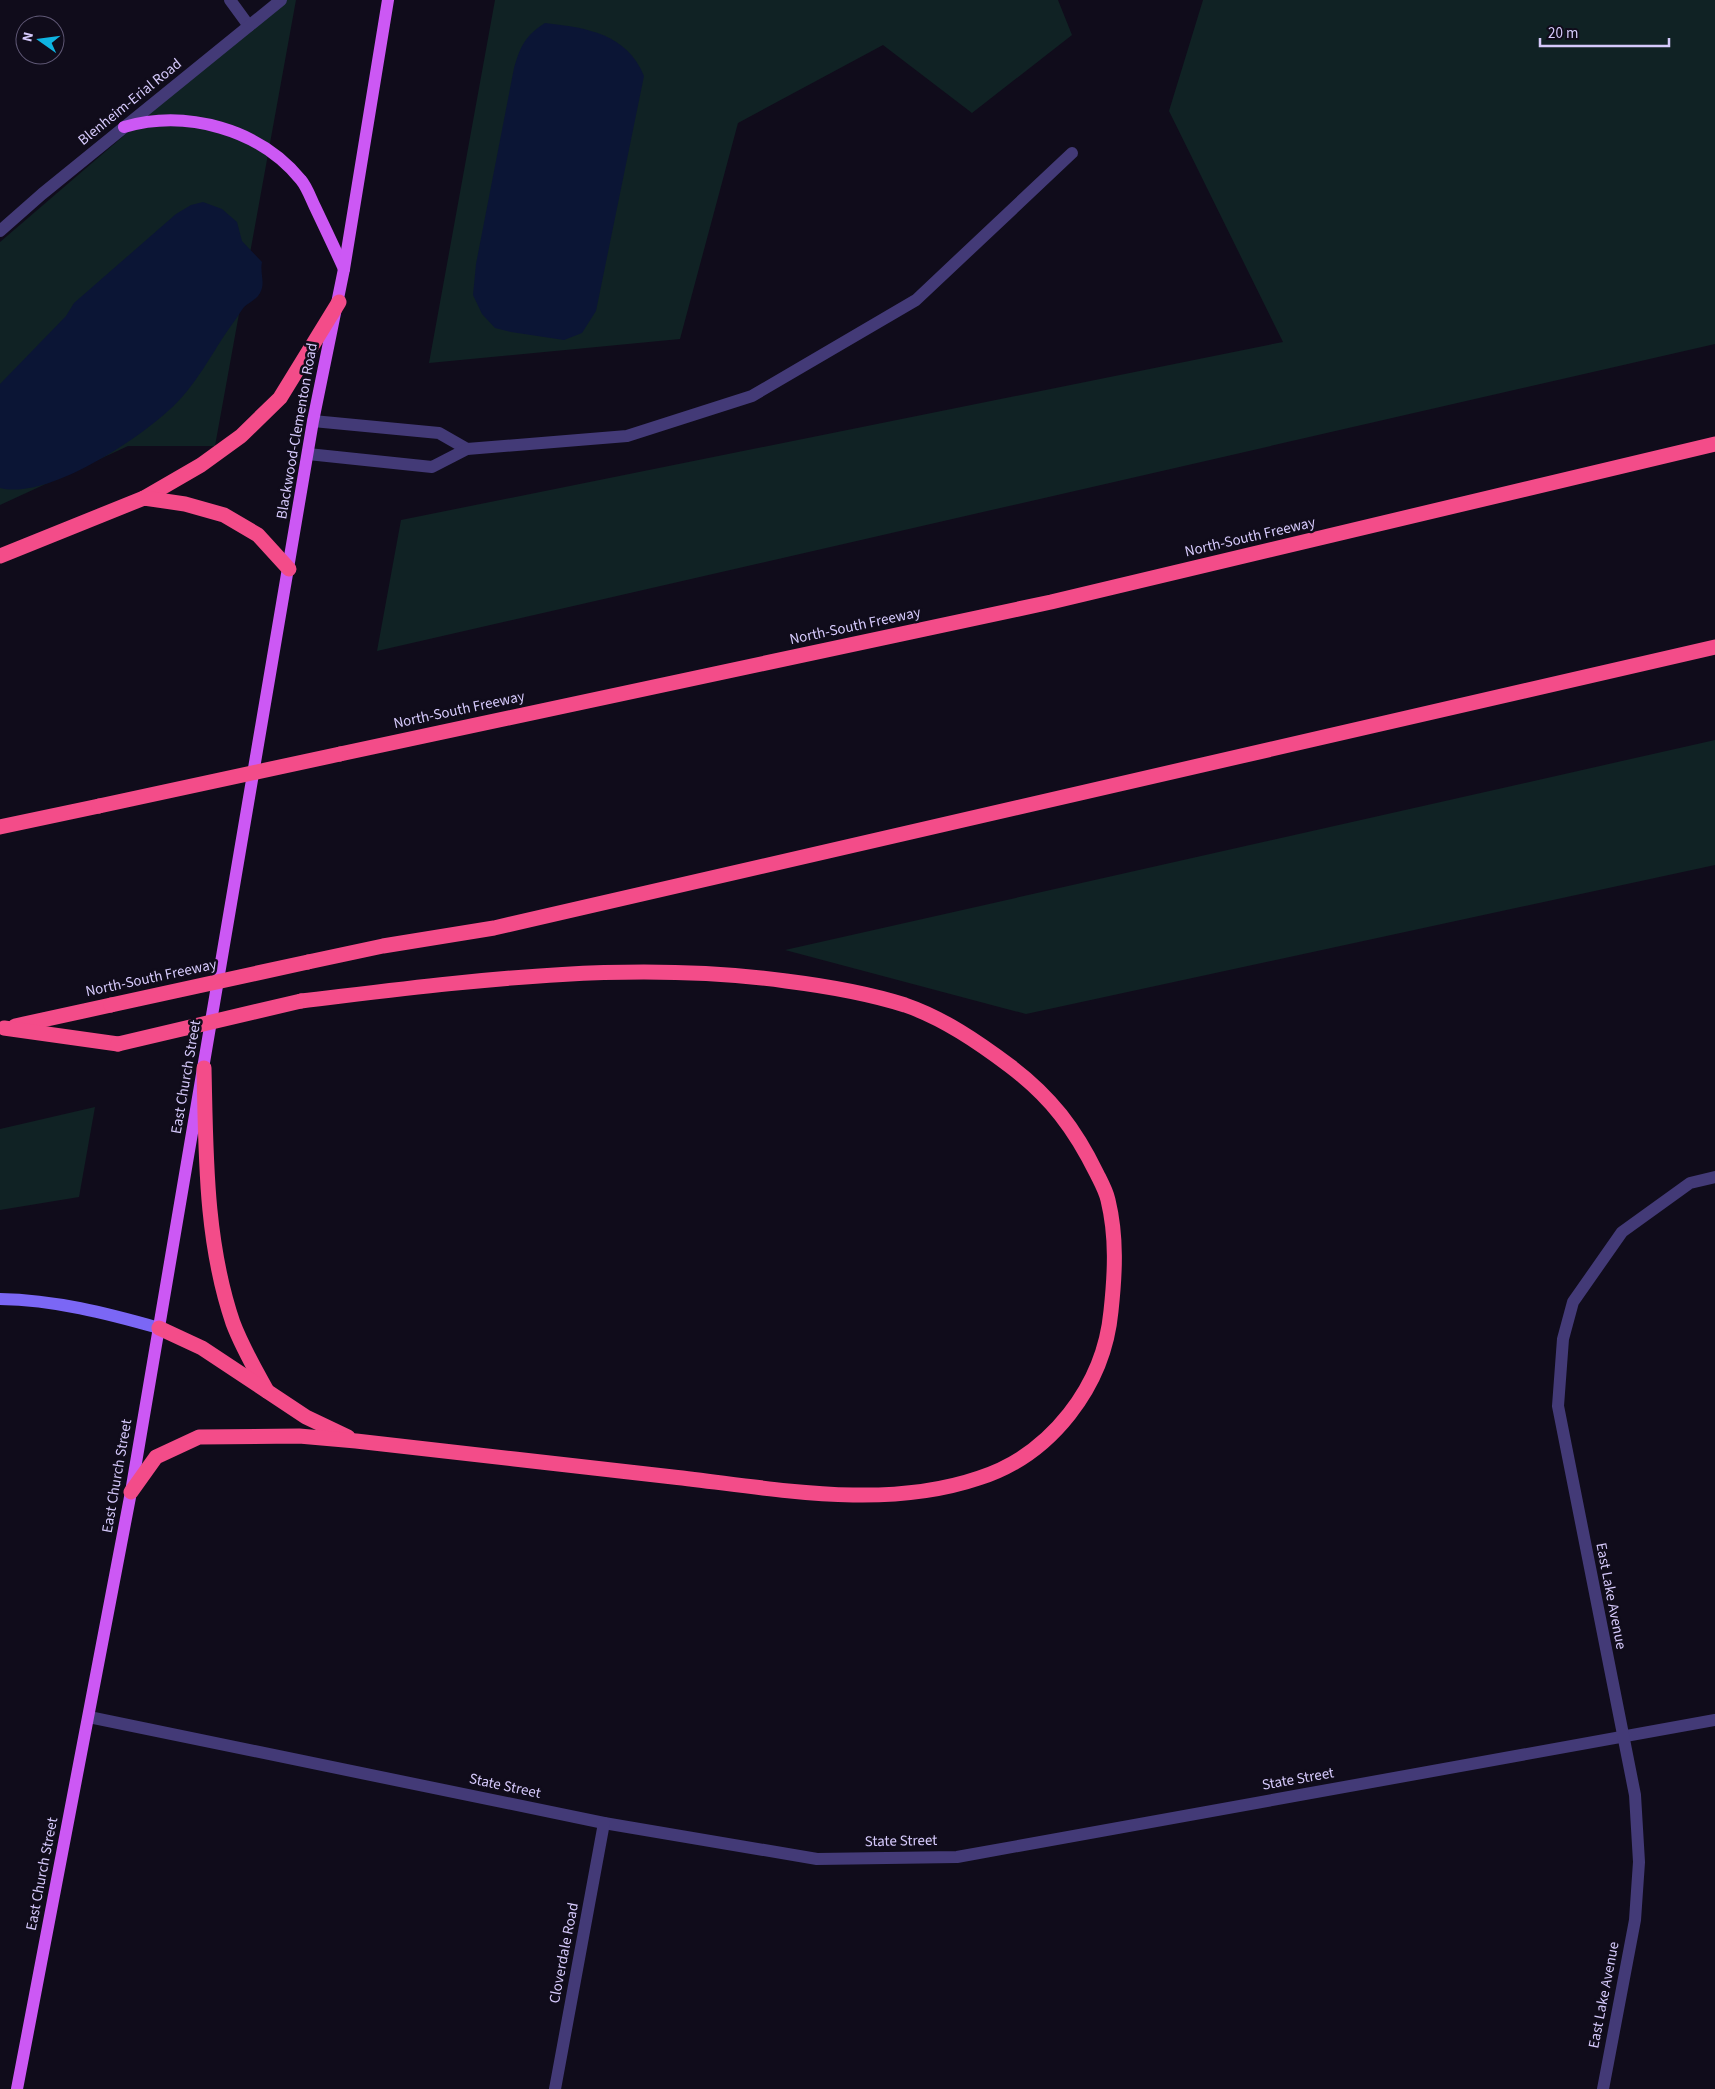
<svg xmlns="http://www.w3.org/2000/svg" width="1715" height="2089" font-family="'Source Sans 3',sans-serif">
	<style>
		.green { fill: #102224 }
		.water { fill: #0b1535 }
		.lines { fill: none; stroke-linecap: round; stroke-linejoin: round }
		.service { stroke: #433a77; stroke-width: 12 }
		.minor { stroke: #433a77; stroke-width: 12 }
		.secondary { stroke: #7b67f5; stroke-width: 12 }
		.primary { stroke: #cc58f4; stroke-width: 12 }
		.motorway { stroke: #f34c89; stroke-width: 15 }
		.motorway-bridge { stroke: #f34c89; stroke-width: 15 }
		.labels { text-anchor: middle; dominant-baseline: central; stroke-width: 5; stroke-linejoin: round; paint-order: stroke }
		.street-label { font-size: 15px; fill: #d5c9fb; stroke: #100c1b }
	</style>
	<rect width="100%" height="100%" fill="#100c1b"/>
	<g class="green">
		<path d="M282,0H296L215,446H128L0,505V242Z"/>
		<path d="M495,0H1058L1072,35L972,113L883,45L738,123L680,339L429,363Z"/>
		<path d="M1203,0H1715V344L377,651L401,520L1283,342L1169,111Z"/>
		<path d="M1715,740V865L1026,1014L785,950Z"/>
		<path d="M95,1107L79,1197L0,1210V1129Z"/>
	</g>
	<g class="water">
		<path d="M545,23C587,28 626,33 644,76L596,311L582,333L564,340L511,332L495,328L482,314L473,295L476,264L514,68C520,46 526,35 545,23Z"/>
		<path d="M203,202L222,209L237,222L242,241L262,262C260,271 264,280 262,288C259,299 251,301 244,307C240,312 237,318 233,323C212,352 196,387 168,411C134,442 46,500 0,488V384L66,316L74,303L176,214L191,205Z"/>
	</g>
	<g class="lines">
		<g class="service">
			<path d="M230,0L249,26"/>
			<path d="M313,421L439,433L467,449"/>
			<path d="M308,454L432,467L467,449L627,436L752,396L916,300L1072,153"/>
		</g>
		<g class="minor">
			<path d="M0,231L42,194L281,0"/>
			<path d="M89,1717L604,1823L817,1859L957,1857L1715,1720"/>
			<path d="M555,2089L604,1823"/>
			<path d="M1603,2089L1635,1920L1639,1862L1635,1795L1558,1406L1563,1339L1573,1302L1622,1232L1690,1183L1715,1177"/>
		</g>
		<path class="secondary" d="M0,1299C55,1300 106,1313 159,1328"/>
		<g class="primary">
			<path d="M124,127C186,109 260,129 301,180C307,187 311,199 315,207C325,228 335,249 344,269"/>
			<path d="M17,2089L131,1492L313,421L344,269L388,0"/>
		</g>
		<g class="motorway">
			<path d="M144,498L201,465L241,436L280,398L339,302"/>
			<path d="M0,556L144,498L185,504L224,515L258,535L289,569"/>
			<path d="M340,754L1051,602L1715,444"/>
			<path d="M0,827L99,806"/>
			<path d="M308,962L383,946L494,928L1715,647"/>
			<path d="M15,1026L111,1005"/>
			<path d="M4,1028L118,1044"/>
			<path d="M204,1068C206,1154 205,1241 233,1323C242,1347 255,1369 267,1391"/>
			<path d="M159,1328L202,1348L306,1417L348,1437"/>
			<path d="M131,1492L156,1457L199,1437L299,1436L356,1441C462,1453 567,1465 673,1477C773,1488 882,1511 979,1478C1051,1455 1104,1386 1111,1311C1115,1274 1117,1237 1108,1200C1106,1191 1101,1182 1097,1174C1075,1129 1051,1097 1010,1066C978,1042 943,1018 905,1005C867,993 826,986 786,981C624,959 462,982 301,1001"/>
		</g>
		<g class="motorway-bridge">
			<path d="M99,806L340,754"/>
			<path d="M111,1005L308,962"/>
			<path d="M118,1044L301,1001"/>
		</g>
	</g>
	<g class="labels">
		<g class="street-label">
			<text transform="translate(130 102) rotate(-39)">Blenheim-Erial Road</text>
			<text transform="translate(297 431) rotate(-80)">Blackwood-Clementon Road</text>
			<text transform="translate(1250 537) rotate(-13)">North-South Freeway</text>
			<text transform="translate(855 626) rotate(-12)">North-South Freeway</text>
			<text transform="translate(459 710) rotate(-12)">North-South Freeway</text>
			<text transform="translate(151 978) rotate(-12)">North-South Freeway</text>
			<text transform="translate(186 1077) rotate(-80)">East Church Street</text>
			<text transform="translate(117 1476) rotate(-80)">East Church Street</text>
			<text transform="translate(1611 1596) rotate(79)">East Lake Avenue</text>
			<text transform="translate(1298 1779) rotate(-10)">State Street</text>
			<text transform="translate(505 1786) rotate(12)">State Street</text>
			<text transform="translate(901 1841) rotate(-1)">State Street</text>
			<text transform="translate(42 1874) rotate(-79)">East Church Street</text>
			<text transform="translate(564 1953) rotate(-79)">Cloverdale Road</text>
			<text transform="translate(1604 1995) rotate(-79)">East Lake Avenue</text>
		</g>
	</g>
	<g transform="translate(40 40) rotate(284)"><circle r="24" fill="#100c1b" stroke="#5f5875"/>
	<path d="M0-4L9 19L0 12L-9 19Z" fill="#0fb4e2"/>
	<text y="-8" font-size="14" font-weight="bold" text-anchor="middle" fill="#d5c9fb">N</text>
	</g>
	<path d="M1540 38v8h129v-8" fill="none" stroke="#d5c9fb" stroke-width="2.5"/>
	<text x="1548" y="38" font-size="15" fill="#d5c9fb" stroke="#100c1b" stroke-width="4" paint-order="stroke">20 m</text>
</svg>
